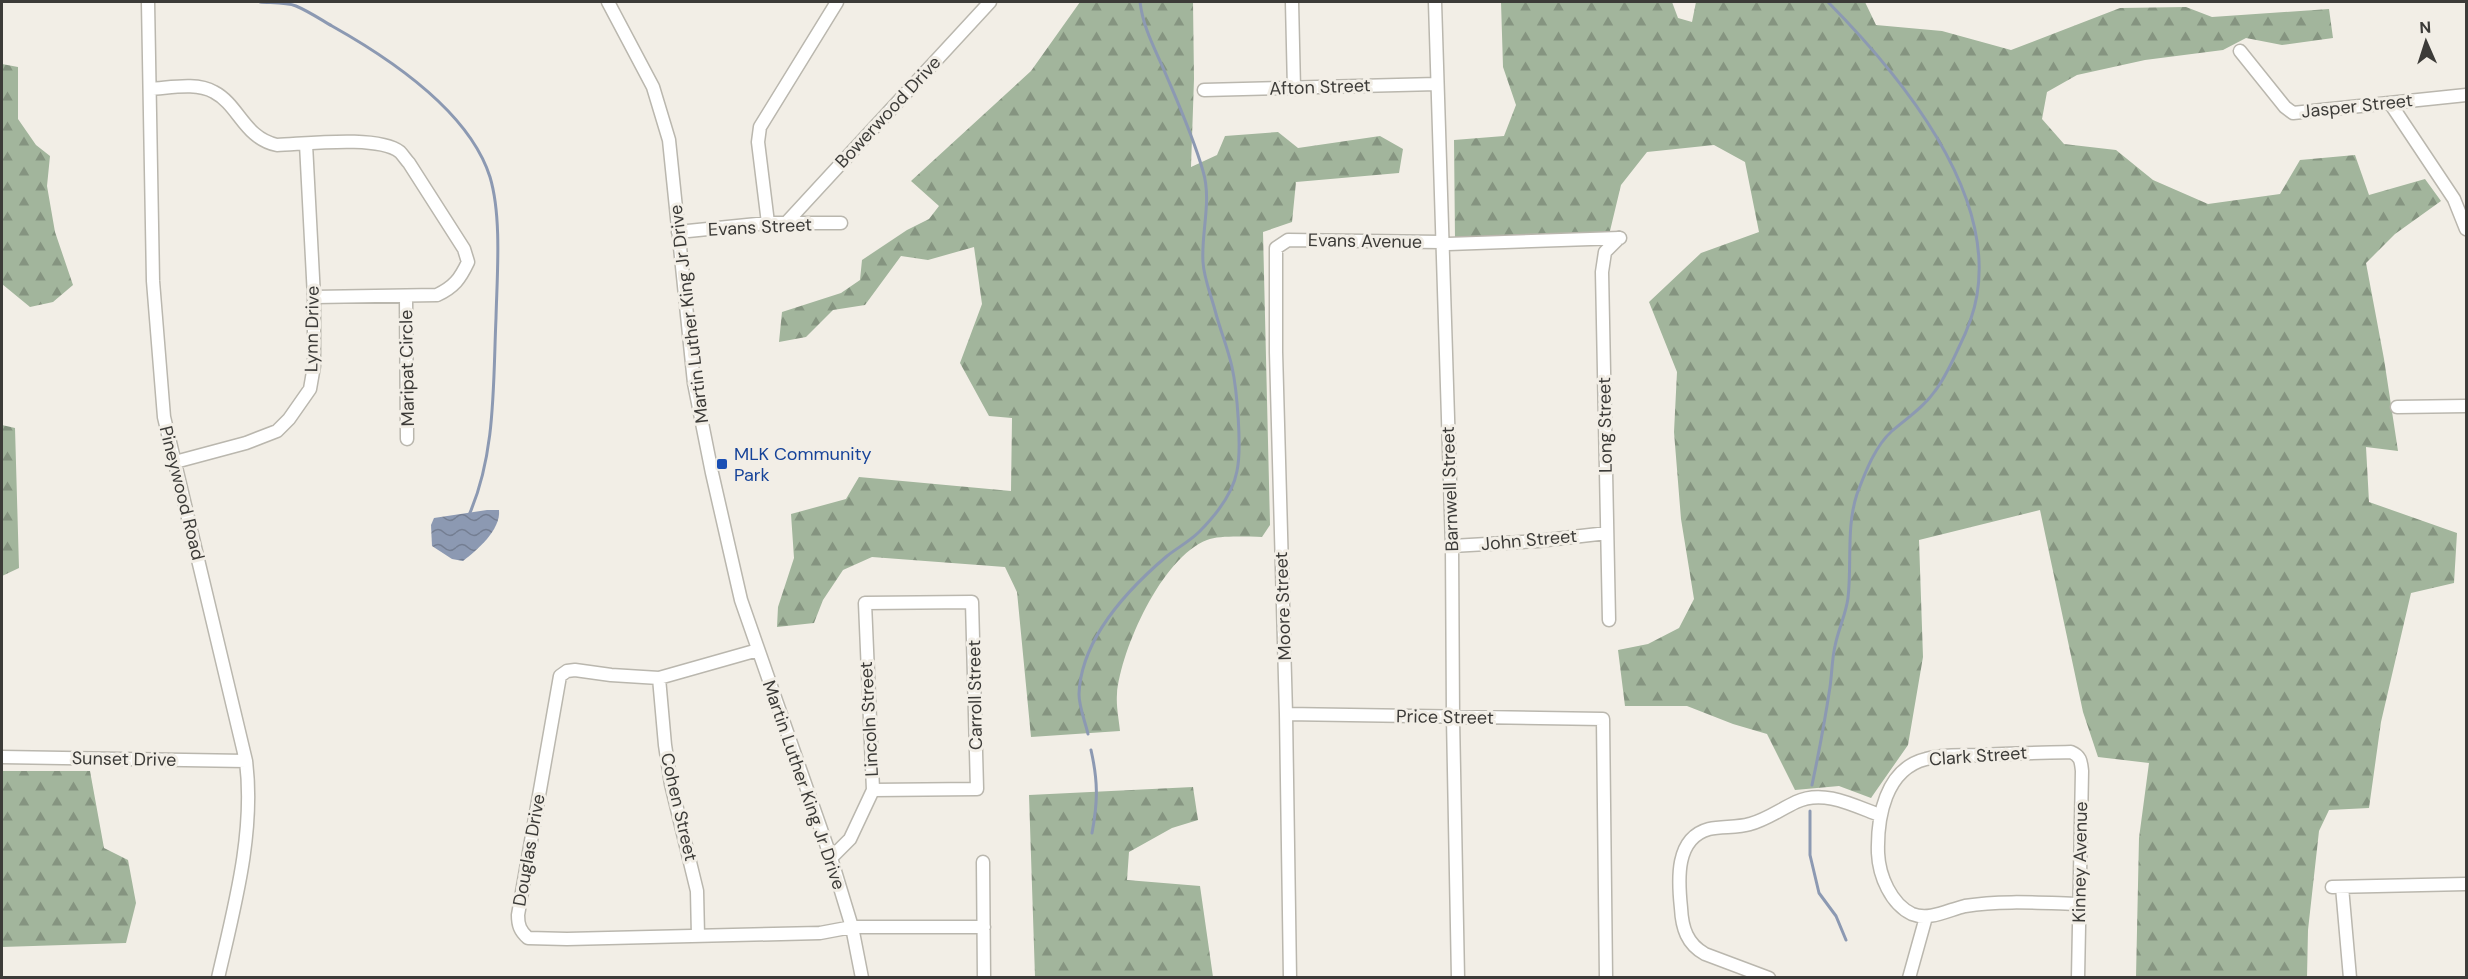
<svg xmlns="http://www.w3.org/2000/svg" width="2468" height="979" viewBox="0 0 2468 979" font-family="'DM Sans',sans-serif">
  <defs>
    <pattern id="forest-firs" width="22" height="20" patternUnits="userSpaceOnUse" patternTransform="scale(1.5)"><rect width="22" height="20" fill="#a2b59c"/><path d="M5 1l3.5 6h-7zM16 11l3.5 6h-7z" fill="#859480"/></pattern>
    <pattern id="water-waves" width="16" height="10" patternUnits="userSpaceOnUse" patternTransform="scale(1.5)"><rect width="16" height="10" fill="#8c99b2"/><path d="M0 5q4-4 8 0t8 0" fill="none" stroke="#747e92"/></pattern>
  </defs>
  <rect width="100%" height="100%" fill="#f2eee6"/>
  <path fill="url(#forest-firs)" d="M1080,2H1193L1194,79L1191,167L1217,155L1225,136L1278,132L1298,148L1380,136L1403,149L1399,173L1296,182L1292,222L1263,232L1270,525L1262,537C1248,537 1220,535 1207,540C1162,557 1121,649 1117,694C1116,706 1119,720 1120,731L1031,737L1017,592L1005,567L872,557L843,570L823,600L814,623L777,627L778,607L794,558L791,514L846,499L859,477L1011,491L1012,418L989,416L960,363L982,304L974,247L928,260L901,256L865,305L833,310L806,337L779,342L782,312L841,293L860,280L862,260L907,230L929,219L939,206L911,181L1031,71Z
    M1501,2H1672L1678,18L1692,22L1696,2H1865L1876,25L1942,31L2011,50L2120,8L2186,7L2212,17L2329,9L2333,38L2282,45L2246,38L2223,50L2145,60L2077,75L2047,92L2042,119L2064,144L2116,150L2153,180L2208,204L2280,194L2300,160L2355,155L2369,195L2425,179L2441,201L2395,234L2366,263L2384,359L2398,451L2366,447L2369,502L2457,533L2454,583L2411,593L2381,722L2369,808L2329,810L2319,831L2308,930L2307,977H2136L2139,838L2149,763L2098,757L2083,712L2040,510L1919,540L1923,657L1908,745L1871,798L1839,786L1795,790L1767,734L1733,724L1687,706H1625L1618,650L1648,644L1679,628L1694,599L1681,519L1674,432L1677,372L1649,302L1701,253L1759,232L1745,162L1714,145L1647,152L1621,185L1609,235L1455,240L1454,140L1504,136L1516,105L1503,67Z
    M2,64L18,67V119L36,145L50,156L47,186L55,232L73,285L53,302L30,307L2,284Z
    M2,425L15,428L19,568L2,576Z
    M2,771H90L104,848L128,860L136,903L126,943L2,947Z
    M1193,787L1198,820L1172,828L1129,852L1127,880L1200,886L1213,977H1035L1029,795Z"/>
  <path fill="url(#water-waves)" d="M487,510H499C501,530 477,550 463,561L452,559L432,546L431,525L434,518Z"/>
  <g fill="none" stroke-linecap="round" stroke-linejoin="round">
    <path stroke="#8c99b2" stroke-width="3" d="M260,2C271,3 286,2 296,6C308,11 320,19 332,26C389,58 469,111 490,177C502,217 497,276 496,318C493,384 496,454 469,515
      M1088,734C1085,721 1079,707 1079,694C1081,639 1127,590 1167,556C1177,548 1190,541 1199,532C1215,516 1233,493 1237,471C1242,448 1237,390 1232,367C1228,349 1221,332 1216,314C1212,297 1204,280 1203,262C1201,232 1212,201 1203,171C1193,136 1178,103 1164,70C1154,47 1143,27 1140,2
      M1091,750C1098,781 1098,801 1092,833
      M1812,785C1819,752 1825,720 1830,687C1832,673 1832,659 1835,646C1838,630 1846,614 1848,598C1852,564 1846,527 1857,494C1865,473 1875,446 1892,431C1907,418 1924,407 1935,391C1945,378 1952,362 1959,347C1967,331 1974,313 1977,295C1995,188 1897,72 1828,2
      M1810,811V855L1819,893L1836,916L1846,940"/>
    <g stroke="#bab7ae" stroke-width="15">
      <path id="minor" d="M148,2L153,281L164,417L246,761C255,833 234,908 218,978
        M608,2L653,87L669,140L694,383L712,473L741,600L831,858L852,927L862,978
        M1292,2L1294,89
        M1435,2L1452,546L1453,718L1458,978
        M2240,51L2285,107L2293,113L2466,95
        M150,89C170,88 196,82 214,92C239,105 244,138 277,145C306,144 378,135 400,152C403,155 406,160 409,163L464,249L468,262C460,279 454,287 437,295L314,297
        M1204,90L1437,84
        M2390,103L2454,199L2466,229
        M787,222L990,2
        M768,223L758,142L760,127L837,2
        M678,232L768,223H841
        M406,297L407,439
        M2397,407L2466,406
        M175,462L246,443L277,431L289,419L310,389L314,366V297L306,144
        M1452,546L1538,541L1607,533
        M1609,620L1602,272L1605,252L1619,238
        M758,650L659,678L611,675L575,670L567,671L560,676L518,915C518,925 520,931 528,938L567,939L820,933L852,927H984
        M659,678L665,745L671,784L697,891L698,936
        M1286,714L1603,719L1606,978
        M2,757L246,761
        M831,858L850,839L873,790L865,603L972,602L977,789L873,790
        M983,862L984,978
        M2332,887L2466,884
        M2342,887L2350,978
        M1290,978L1286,714L1276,352V248L1288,240L1441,242L1448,244L1620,238
        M1769,978L1705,954C1687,944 1682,928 1681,908C1678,880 1675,838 1709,829C1722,826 1737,828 1750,824C1766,820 1781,809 1796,802C1823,789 1853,805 1879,815
        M1909,978L1926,917
        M2078,978L2082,771C2081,762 2081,756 2071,752C2041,753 2011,753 1980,755C1962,756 1943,754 1926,759C1885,769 1877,818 1878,853C1879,876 1891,904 1912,914C1929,921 1948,910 1965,906C2002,900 2042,903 2079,904"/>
    </g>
    <use href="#minor" stroke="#fff" stroke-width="12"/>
  </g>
  <rect fill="#1a4fb4" stroke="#f2eee6" stroke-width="2" x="716" y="458" width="12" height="12" rx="3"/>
  <g text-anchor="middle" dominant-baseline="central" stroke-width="6" stroke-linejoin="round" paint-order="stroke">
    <g font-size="18" fill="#3c3b38" stroke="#f2eee6">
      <text transform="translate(1320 87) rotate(-2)">Afton Street</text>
      <text transform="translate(2357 106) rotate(-6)">Jasper Street</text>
      <text transform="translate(888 112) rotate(-47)">Bowerwood Drive</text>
      <text transform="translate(760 227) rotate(-3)">Evans Street</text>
      <text transform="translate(1365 241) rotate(1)">Evans Avenue</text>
      <text transform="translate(689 314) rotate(-97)">Martin Luther King Jr Drive</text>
      <text transform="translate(312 329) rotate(-89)">Lynn Drive</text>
      <text transform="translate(407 368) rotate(-91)">Maripat Circle</text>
      <text transform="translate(1605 425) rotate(-91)">Long Street</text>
      <text transform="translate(1450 489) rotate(-92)">Barnwell Street</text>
      <text transform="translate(182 493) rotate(76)">Pineywood Road</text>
      <text transform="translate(1529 540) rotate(-5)">John Street</text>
      <text transform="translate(1283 606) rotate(-92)">Moore Street</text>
      <text transform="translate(975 695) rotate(-91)">Carroll Street</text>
      <text transform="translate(1445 717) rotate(1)">Price Street</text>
      <text transform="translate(869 719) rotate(-93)">Lincoln Street</text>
      <text transform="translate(1978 756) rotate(-4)">Clark Street</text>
      <text transform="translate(124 759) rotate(1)">Sunset Drive</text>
      <text transform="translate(804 785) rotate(71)">Martin Luther King Jr Drive</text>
      <text transform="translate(679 807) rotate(77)">Cohen Street</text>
      <text transform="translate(529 850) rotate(-80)">Douglas Drive</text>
      <text transform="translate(2080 862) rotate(-89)">Kinney Avenue</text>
    </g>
    <g font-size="18" fill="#164399" stroke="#f2eee6" text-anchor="start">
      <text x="734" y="454">MLK Community<tspan x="734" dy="21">Park</tspan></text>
    </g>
  </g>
  <rect width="2468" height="979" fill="none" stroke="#3c3b38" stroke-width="6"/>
  <g transform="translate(2426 42) rotate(357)" stroke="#f2eee6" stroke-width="4.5" paint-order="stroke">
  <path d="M0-4.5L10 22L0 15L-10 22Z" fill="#3c3b38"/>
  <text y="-9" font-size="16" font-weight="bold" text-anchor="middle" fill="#3c3b38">N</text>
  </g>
</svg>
